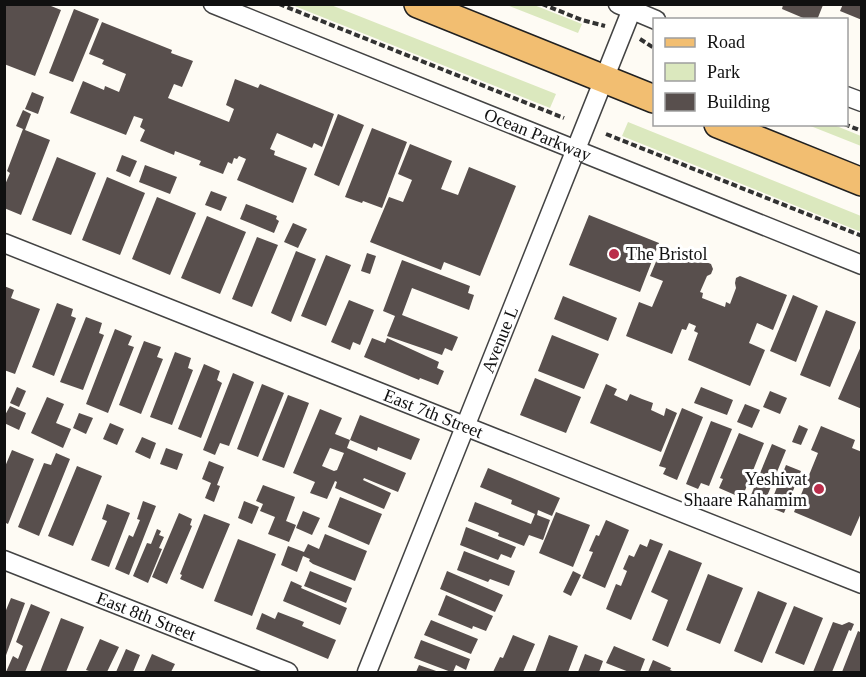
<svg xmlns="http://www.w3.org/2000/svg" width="866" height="677" viewBox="0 0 866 677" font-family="'Times New Roman',serif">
  <rect width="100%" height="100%" fill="#fefbf4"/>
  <path fill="#dbe8be" d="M292,5H331L556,94L550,108Z
    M507,5H534L582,24L578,33Z
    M628,122L861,216V232L622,136Z
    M808,125H834L861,136V146Z"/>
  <path fill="#584f4d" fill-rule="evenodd" d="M4,4H46L61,10L35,76L4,64Z
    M843,4H862V20L840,11Z
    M783,5H823L817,20H808L782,9Z
    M74,9L99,19L73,82L49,73Z
    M102,22L172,50L171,53L193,61L182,87L174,84L168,98L229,122L234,109L226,105L235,79L258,88L260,84L334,114L322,147L314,143L312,148L277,133L270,149L275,151L274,155L307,168L293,203L237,180L246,159L239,156L237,159L234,158L232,164L228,162L223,174L199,165L201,161L175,151L174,155L140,141L145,130L140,127L143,119L134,116L126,135L70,113L83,81L104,90L105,86L119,92L126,74L102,64L104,60L89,54Z
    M32,92L44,97L38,114L25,109Z
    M23,110L31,114L25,130L50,140L21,215L4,208V187L10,173L7,171L23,129L16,126Z
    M338,114L364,125L339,186L314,175Z
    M372,128L407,142L382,208L363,201L362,203L345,197Z
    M410,144L452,161L441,189L458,195L469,167L516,186L480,276L444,262L441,270L370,242L389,197L403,202L412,180L398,174Z
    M122,155L137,161L130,177L116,171Z
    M57,157L96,173L71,235L32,220Z
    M145,165L177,177L170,194L139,182Z
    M107,177L145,193L120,255L82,240Z
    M211,191L227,197L221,211L205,205Z
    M157,197L196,213L170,275L132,259Z
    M246,204L277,216L276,219L279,221L274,233L240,219Z
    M589,215L659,243L640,292L569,265Z
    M207,216L246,232L220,294L181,278Z
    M293,223L307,229L298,248L284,242Z
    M257,237L278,245L252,307L232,299Z
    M663,245L711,264L713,269L711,274L707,276L700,292L703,293L702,298L725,307L726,302L730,304L736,288L735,283L736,278L740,276L787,295L773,330L757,323L749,343L765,350L750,386L688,360L698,333L694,331L696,326L689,323L686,330L682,329L672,354L626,336L639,302L652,307L663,281L650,276Z
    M296,251L316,259L291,322L271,313Z
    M367,253L376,256L370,274L361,271Z
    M326,255L351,265L326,326L301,316Z
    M402,260L470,286L468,293L474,295L469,310L412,288L402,315L458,337L452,351L445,348L442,355L387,336L395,316L383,311Z
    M4,286L14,290L11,298L40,309L15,374L4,370Z
    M793,295L818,306L796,362L770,351Z
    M563,296L617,318L608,341L554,319Z
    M349,300L374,310L360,345L353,342L350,350L331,342Z
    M57,303L73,309L71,316L76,318L54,376L32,367Z
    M826,310L856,322L830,387L800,375Z
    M86,317L102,323L99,333L104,335L83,390L60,382Z
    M115,329L132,336L128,345L134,347L108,413L86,404Z
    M552,335L599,354L584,389L538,371Z
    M372,338L385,343L387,338L439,362L437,368L444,371L438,385L420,378L419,380L364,357Z
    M144,341L161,347L157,357L163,359L141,414L119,405Z
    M862,344V409L838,399Z
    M175,352L191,358L188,368L193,370L172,425L150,417Z
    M204,364L220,371L217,380L222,383L201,438L178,429Z
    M233,373L254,382L229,446L220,443L215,455L203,450Z
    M535,378L581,397L566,433L520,415Z
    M262,384L284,393L258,457L237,449Z
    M606,384L617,389L614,395L627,401L630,394L642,399L653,403L651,410L664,416L666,408L677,413L661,452L590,423Z
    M17,387L26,391L19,407L10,403Z
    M701,387L733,400L727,415L694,403Z
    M770,391L787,398L780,414L763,407Z
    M288,395L309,403L284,468L262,460Z
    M47,397L64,404L56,423L71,429L63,448L31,433Z
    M745,404L760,410L752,428L737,422Z
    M10,406L26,413L19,430L4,423V417Z
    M682,408L703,417L677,480L663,474L666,468L659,466Z
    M320,409L342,418L335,434L350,440L347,448L406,473L398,492L364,478L363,480L391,493L384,509L335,488L337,482L335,481L327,499L310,493L315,482L293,473ZM330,448L344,453L337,470L334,471L322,466Z
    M79,413L93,418L86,434L73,428Z
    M360,415L420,439L411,460L378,447L377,451L350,440Z
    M711,421L732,429L709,486L701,483L698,489L686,484Z
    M110,423L124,429L117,445L103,439Z
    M799,425L808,429L801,445L792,442Z
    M821,426L855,440L852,448L862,452V511L851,536L794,512L818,453L811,450Z
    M739,433L764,443L742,498L719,488L723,479L720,478Z
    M142,437L156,443L150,459L135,452Z
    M772,444L786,450L763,506L749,500Z
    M166,448L183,454L177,470L160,464Z
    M12,450L34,459L8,524L4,522V469Z
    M56,453L70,459L39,536L18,527L44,463L51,465Z
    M209,461L224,467L217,485L220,486L214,502L205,498L211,483L202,479Z
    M786,465L801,471L784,513L769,507Z
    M77,466L102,476L73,546L48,536Z
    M488,468L560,498L552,516L538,510L537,515L550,520L543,540L529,535L524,546L498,536L499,533L468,521L475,502L531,524L535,514L511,504L512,500L480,487Z
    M263,485L295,497L286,521L296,525L289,542L268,534L275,517L260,511L263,504L256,501Z
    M340,497L382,514L369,545L328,527Z
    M143,501L156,506L129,575L115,569L129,535L133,537L140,520L137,519Z
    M244,501L259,507L252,524L238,518Z
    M107,504L130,513L109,567L91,560L107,521L102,519Z
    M303,511L320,518L312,535L296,528Z
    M556,512L590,525L573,567L539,553Z
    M179,513L192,519L190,525L192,526L167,584L152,577Z
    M204,514L230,524L203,589L180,579L182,575L180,574Z
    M606,520L629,530L605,588L582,578L593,552L589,551L596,535L599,536Z
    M466,527L516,547L511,558L501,554L498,560L460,545Z
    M157,529L161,531L159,535L164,537L159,548L162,549L148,583L133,576L147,543L151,544Z
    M325,534L367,551L355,581L313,564L309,561L310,559L303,556L297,572L281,565L288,546L304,552L308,544L319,549Z
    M238,539L276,554L252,616L214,601Z
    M650,539L663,544L631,620L606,609L616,584L621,586L627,571L623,569L629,555L634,557L640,544L647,547Z
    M669,550L702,563L668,647L652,640L668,600L651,592Z
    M464,551L515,571L509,586L490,579L488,582L457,570Z
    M310,571L352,588L346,603L304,586Z
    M447,571L503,595L495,612L440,589Z
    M573,571L581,575L571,596L563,592Z
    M708,574L743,588L720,644L686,630Z
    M291,581L302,586L301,588L347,608L340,625L283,601Z
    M758,591L787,603L762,663L734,651Z
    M446,595L493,616L486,631L473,626L472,629L438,615Z
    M11,598L25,603L5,658L4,615Z
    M31,604L50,612L25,672H6L13,656L18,659L23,646L16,642Z
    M794,606L823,618L804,665L775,653Z
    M278,612L304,622L302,626L336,640L328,659L256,629L262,613L275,619Z
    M61,618L84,627L66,672H40Z
    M431,620L478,639L471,654L424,635Z
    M833,622L842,625L849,622L854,624L851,631L849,630L832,672H813Z
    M858,631L862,633V672H842Z
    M513,635L535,644L523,672H493L500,657L503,658Z
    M549,635L578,646L568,672H535Z
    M100,639L119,647L107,672H92L86,670Z
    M421,640L470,659L466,670L456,665L453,672H451L414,658Z
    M614,646L645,659L640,672H629L606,663Z
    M126,649L140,655L133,672H116Z
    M152,654L175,664L171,672H144Z
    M585,654L603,661L599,672H578Z
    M653,660L671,668L670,670L675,672H648Z
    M419,665L439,672H416Z"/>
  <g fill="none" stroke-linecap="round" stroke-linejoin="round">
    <g stroke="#434343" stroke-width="21">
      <g id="street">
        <path id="s1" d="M213,4L862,265"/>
        <path d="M618,4L656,20"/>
        <path d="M846,96L862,102"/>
        <path id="s2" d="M4,243L862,584"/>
        <path id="s3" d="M4,560L288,672"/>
        <path id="s4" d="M367,672L634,4"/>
      </g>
    </g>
    <g stroke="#212121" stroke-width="30">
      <path id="primary" d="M418,4L654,99
        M718,124L862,182"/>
    </g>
    <path stroke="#323232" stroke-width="4" stroke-dasharray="6 3" stroke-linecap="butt" d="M279,4L564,118
      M542,4L582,20L605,26
      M640,39L654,48
      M844,124L862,131
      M606,134L862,236"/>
    <use href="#street" stroke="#fff" stroke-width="18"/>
    <use href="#primary" stroke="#f2be71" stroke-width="27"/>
  </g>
  <g fill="#ba2e4b" stroke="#fff" stroke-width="2">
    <circle cx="614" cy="254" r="6"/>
    <circle cx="819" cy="489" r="6"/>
  </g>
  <g text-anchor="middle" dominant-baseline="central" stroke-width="6" stroke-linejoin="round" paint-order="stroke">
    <g font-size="18" fill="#101010" stroke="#fff">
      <text stroke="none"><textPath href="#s1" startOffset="350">Ocean Parkway</textPath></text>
      <text stroke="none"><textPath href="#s4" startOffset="358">Avenue L</textPath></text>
      <text stroke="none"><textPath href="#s2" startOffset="462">East 7th Street</textPath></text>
      <text stroke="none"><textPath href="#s3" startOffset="153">East 8th Street</textPath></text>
    </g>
    <g font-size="18" fill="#101010" stroke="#fff" text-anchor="start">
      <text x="626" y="254">The Bristol</text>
      <text x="807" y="479" text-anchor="end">Yeshivat<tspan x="807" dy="21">Shaare Rahamim</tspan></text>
    </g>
  </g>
  <rect width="866" height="677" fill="none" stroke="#101010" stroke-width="12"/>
  <rect x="653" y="18" width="195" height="108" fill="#ffffff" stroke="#9f9f9f" stroke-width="1.5"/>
  <rect x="665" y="38" width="30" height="9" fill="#f2be71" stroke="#9f9f9f" stroke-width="1.5"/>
  <text x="707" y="48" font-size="18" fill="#101010">Road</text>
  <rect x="665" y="63" width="30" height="18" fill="#dbe8be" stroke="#9f9f9f" stroke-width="1.5"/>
  <text x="707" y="78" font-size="18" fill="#101010">Park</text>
  <rect x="665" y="93" width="30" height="18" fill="#584f4d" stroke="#9f9f9f" stroke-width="1.5"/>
  <text x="707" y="108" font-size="18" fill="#101010">Building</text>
</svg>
